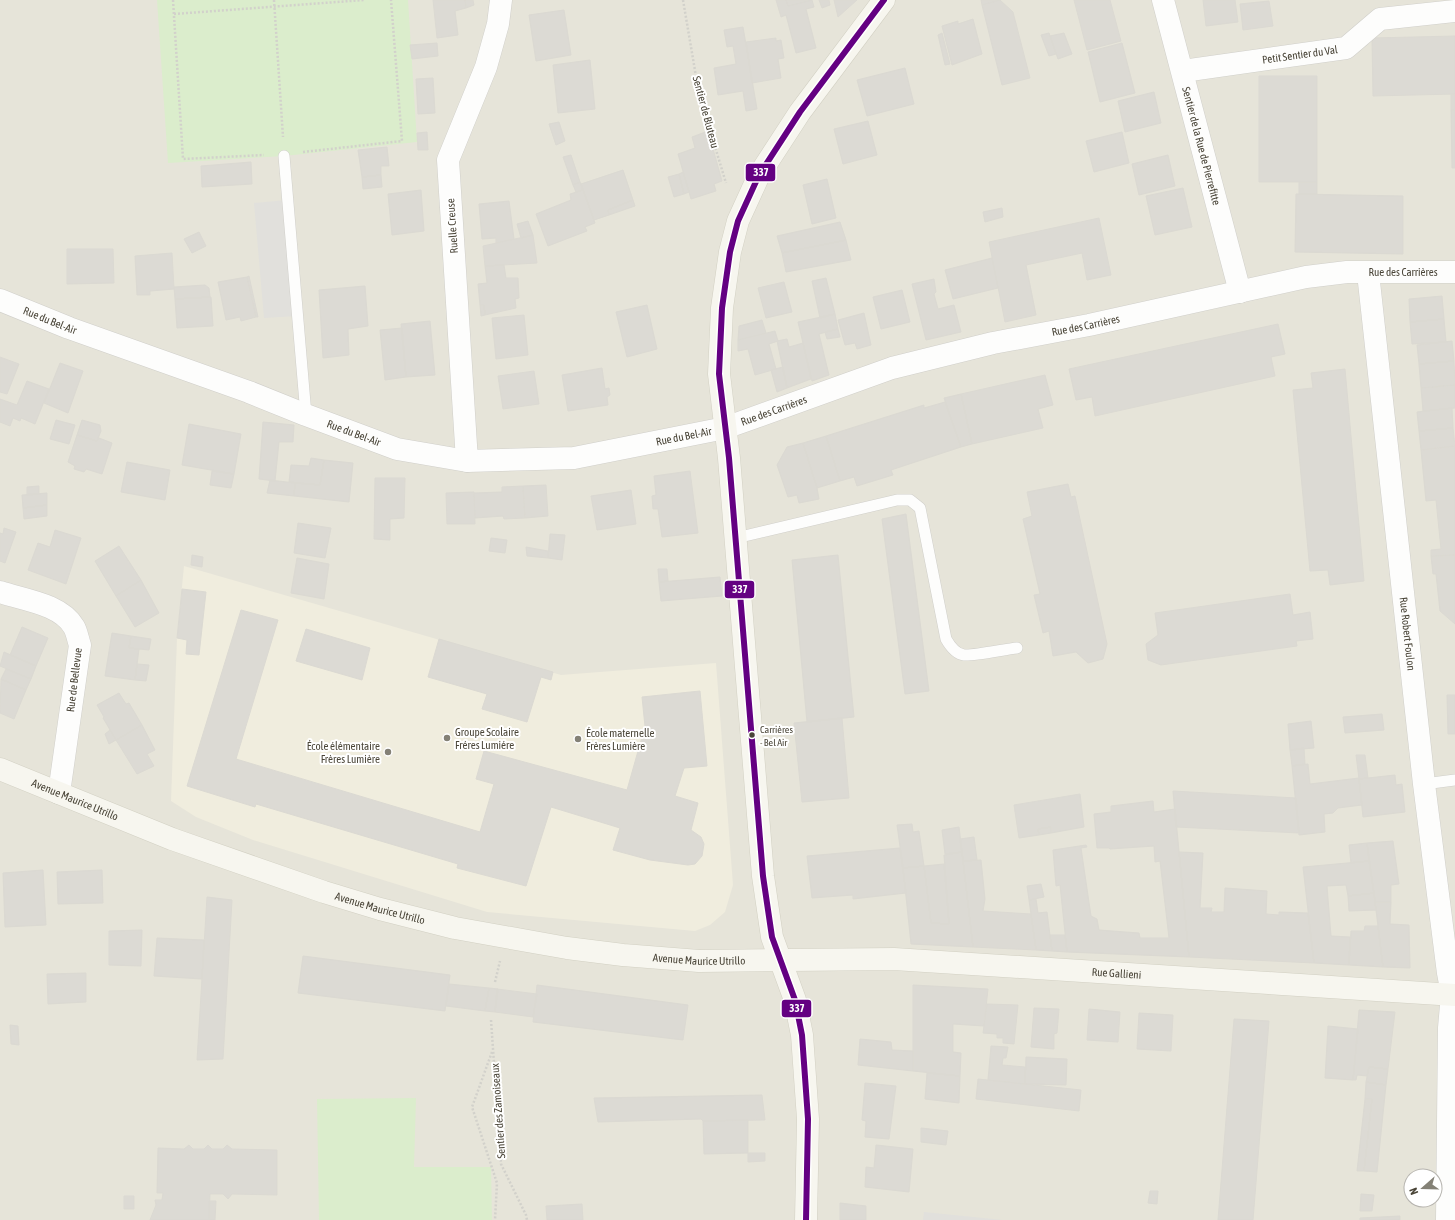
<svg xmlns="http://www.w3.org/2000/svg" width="1455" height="1220" viewBox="0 0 1455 1220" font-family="'Asap Condensed',sans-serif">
  <rect width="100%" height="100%" fill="#f2f1ec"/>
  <path fill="#e6e4d9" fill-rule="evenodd" d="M0,0H1455V1220H0ZM1411,1176H1435V1200H1411Z"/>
  <path fill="#f0edde" d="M184,566L561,675L716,663L733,885L725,912L710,925L695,931L487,912L253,840L196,817L171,801L177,638Z"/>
  <path fill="#dbedcc" d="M157,0H408L417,142L284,156L168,163Z
    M416,1098L414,1167H491L492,1220H319L317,1099Z"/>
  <path fill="#e1e0dc" d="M287,200L297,316L264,318L254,203Z
    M924,1212L1003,1220H923Z"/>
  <path fill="#dcdad4" stroke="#dbd9d2" d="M433,0H465L466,8L455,11L458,35L437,38Z
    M465,0H473L474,5L466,8Z
    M776,0H786L788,6L812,0L814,7L806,9L816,48L796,53L786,15L781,17Z
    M786,0H812L788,6Z
    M819,0H829L830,5L822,8Z
    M834,0H857L838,17Z
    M981,0H1000L982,5Z
    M1000,0L1013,12L1030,78L1002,85L982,5Z
    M1074,0H1110L1121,41L1087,50Z
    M1203,0H1235L1238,22L1206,26Z
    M1269,1L1273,26L1243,30L1240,4Z
    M564,10L571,55L536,61L529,15Z
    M973,19L982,54L952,65L942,26L958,21V24Z
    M743,27L757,109L746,111L743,91L718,95L714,68L736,64L733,46L727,47L724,30Z
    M942,33L950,64L945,65L938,35Z
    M1049,33L1056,54L1049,56L1041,35Z
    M1064,33L1072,54L1058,59L1050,36Z
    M1455,36V94L1373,96L1372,38Z
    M776,38V41L781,40L784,58L778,59L781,78L752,83L746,42Z
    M437,43L438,56L412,59L410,45Z
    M1122,43L1135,93L1100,102L1088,52Z
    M590,60L595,109L558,113L553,65Z
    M905,68L914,104L867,116L857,80Z
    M1259,76H1317V182H1259Z
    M433,78L435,113L418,114L416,79Z
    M1154,92L1161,123L1125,132L1118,101Z
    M1451,94H1455V110H1451Z
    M1451,110H1455V168H1452Z
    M868,121L877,155L843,164L834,129Z
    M559,122L565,141L556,145L549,124Z
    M708,131L722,181L714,184L716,191L691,199L678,154L695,148L692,137Z
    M427,132L428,150H418L417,133Z
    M1122,132L1129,163L1094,172L1086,141Z
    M387,147L389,166H381V175L362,177L358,150Z
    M571,155L580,182L573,185L563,157Z
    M1168,155L1175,186L1139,195L1132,164Z
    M251,162L252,184L202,187L201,166Z
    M623,170L633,200L608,210L609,215L594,220L581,184Z
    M683,172L689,192L684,194L679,174Z
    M679,174L684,194L674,197L668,177Z
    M381,175L382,187L363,189L362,177Z
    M827,179L836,218L812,224L803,185Z
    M580,182L583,190L576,192L573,185Z
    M1299,182H1317V194H1299Z
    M1183,188L1192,227L1155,235L1146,196Z
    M421,190L424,231L392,235L388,194Z
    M583,190L595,223L585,227L587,231L548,246L536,214L571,200L570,194Z
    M1296,194L1403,196V254L1295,252Z
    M633,200L635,206L609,215L608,210Z
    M509,201L514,239L496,243V238L482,239L479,204Z
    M1002,208L1003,217L985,222L983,212Z
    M1099,218L1111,275L1087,280L1082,253L1026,265L1036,315L1005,322L989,242Z
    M528,221L533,235L521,238L517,224Z
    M840,222L846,240L782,253L777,236Z
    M199,232L206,246L192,253L184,239Z
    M533,235L537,263L485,266L483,246Z
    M846,240L851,260L786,272L782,253Z
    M67,249H113L114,283L67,284Z
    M172,253L174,289L150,291V295H137L135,256Z
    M992,258L998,288L953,299L945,270Z
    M504,265L506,278H518L519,298L515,299L516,308L485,315L484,305H480L478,284L487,283L485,266Z
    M249,276L258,317H256L247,277Z
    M247,277L256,317L241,321L240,317L226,320L218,282Z
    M826,278L835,314L820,318L812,281Z
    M934,279L936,292L934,294L938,309L954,305L961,332L926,340L912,284Z
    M784,282L792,312L766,318L758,288Z
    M205,285L209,288L210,297L175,299L174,287Z
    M365,286L368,326L348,329L349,355L323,358L319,290Z
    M902,290L910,322L881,329L873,297Z
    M1442,296L1444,319L1410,322L1409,299Z
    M211,297L213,326L177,328L175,299Z
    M480,305H484L485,315L481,316Z
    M647,305L657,349L627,357L616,312Z
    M864,313L871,345L857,349L855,343L845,345L838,320Z
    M835,314L838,329L819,334L829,375L812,381L798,322Z
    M524,315L528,355L496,359L492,318Z
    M1444,319L1446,342L1412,344L1410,322Z
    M762,320L766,333L738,340L739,326Z
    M430,321L435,375L406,377L401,324Z
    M1278,324L1285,354L1271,357L1275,376L1095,416L1092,397L1076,400L1069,369Z
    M402,328L406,377L385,380L380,330Z
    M838,329L840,337L827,339L825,332Z
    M775,331L778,341L769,344L776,369L755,375L748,349L738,351V340Z
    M787,339L789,347L803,343L811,379L787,388L777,341Z
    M1452,341L1454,361L1419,364L1417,345Z
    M0,357L19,364L7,394L0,392Z
    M1454,361L1455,385L1421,388L1419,364Z
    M60,363L83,371L68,413L44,403Z
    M783,367L787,388L777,392L771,370Z
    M602,368L605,389L609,388L610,395L607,397L608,405L568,411L562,375Z
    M1345,369L1364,581L1330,585L1328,570L1310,571L1293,390L1313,388L1311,373Z
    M534,371L539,404L503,409L498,376Z
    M1045,375L1053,405L1038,409L1043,428L972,444L961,394Z
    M27,381L49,389L35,424L21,418L20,421L13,418L10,426L0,422V399L17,405Z
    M1455,385V408L1423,411L1421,388Z
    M961,394L972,444L961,447L944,398Z
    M945,402L961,447L891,470L893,475L857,486L854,477L840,481L826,436L924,405V408Z
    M1452,408L1453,428L1419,431L1417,412Z
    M56,420L75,425L69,444L50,439Z
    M82,420L100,425L101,431L97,441L77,435Z
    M263,422L294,425L293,442H279L275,481L259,479Z
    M189,424L241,434L234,474L182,465Z
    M1453,428L1455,446L1421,450L1419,431Z
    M77,435L97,441L99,438L112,443L102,474L86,469L84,472L74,469L75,466L68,462Z
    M826,436L840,481L817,488L803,443Z
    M803,443L817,488L819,499L799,503L797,495L788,497L777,465L787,447Z
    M1455,446V555L1431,556V550L1441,549L1436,500L1426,501L1421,450Z
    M311,458L324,460L320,485L289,482L291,465L309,466Z
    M324,460L353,463L349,502L294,496L295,483L320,485Z
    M127,462L170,470L165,500L121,492Z
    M212,471L234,474L231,488L210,485Z
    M690,471L698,533L662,537L658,509H653L652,496L656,495L654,476Z
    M375,478H405L404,518L390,519V540L374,539Z
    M270,480L295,483L294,496L267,493Z
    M1068,484L1071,497L1075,496L1107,644L1103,659L1088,663L1076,652L1053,656L1049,631L1043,633L1034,595L1040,594L1023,519L1032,516L1027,492Z
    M546,485L548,516L525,518L523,486Z
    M39,486V494L27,495V487Z
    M523,486L525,518L504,519L503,516L475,518L474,493L502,492V487Z
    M631,490L636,524L597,530L591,496Z
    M474,492L475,524H447L446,493Z
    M47,493V505L23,508L22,495Z
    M47,505V516L24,519L23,508Z
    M906,514L929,691L905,694L882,519Z
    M298,523L331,528L325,558L294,553Z
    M4,528L16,532L5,563L0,561V533L3,534Z
    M55,530L81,538L66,584L28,570L38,543L50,547Z
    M550,534L565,535L562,560L548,558Z
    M491,538L507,540L505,553L489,551Z
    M119,546L141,580L116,596L95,561Z
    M526,547L548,551V558L527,556Z
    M192,555L203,557L202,567L191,565Z
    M838,555L854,717L807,722L792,560Z
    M1455,555V624L1440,611L1436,574H1433L1431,556Z
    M297,558L329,564L324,599L291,593Z
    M658,569H667L668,581L659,582Z
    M720,577L722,596L661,601L659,582Z
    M141,580L159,613L135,627L116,596Z
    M182,589L206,592L199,655L186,654L187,640L177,638Z
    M1290,594L1293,615L1310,612L1313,639L1296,641L1297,646L1161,665L1148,660L1146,644L1158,635L1155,613Z
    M241,610L278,620L236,759L480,832L494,784L476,779L484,751L627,790L642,737L646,736L642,697L700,691L707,766L684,768L675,796L698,803L691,830L701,837L704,844L702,856L695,864L688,865L650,860L613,850L620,828L551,807L526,886L457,868L458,864L256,804L255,807L187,786Z
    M22,627L48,638L36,666L10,655Z
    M306,629L370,648L362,680L296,661Z
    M112,633L131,636L129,648L139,649L135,680L105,676Z
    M131,636L151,639L149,650L129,648Z
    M439,639L553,672L551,680L541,677L527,722L482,709L487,694L428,677Z
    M4,652L36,666L31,679L0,666Z
    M137,664L149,665L146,681L135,680Z
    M6,669L31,679L26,690L1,679Z
    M1,679L26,690L14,719L0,713Z
    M119,693L126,704L129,703L142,725L116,740L103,718L104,717L97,705Z
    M1447,695H1455V734H1448Z
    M1382,714L1384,730L1345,733L1343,717Z
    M842,718L849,798L802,802L794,723Z
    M1311,721L1314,748L1290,750L1288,724Z
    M142,725L155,750L147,754L154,766L137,774L116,740Z
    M110,730L116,740L109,744L105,734Z
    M1304,748L1305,764L1292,766L1290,750Z
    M1356,755H1365L1368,778L1359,779Z
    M1308,764L1310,784L1359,778L1362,805L1338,808L1333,813L1324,814L1325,832L1299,835L1292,766Z
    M1395,775L1396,785L1402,784L1405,812L1363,817L1359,779Z
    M1173,791L1296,798L1299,833L1176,827Z
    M1080,794L1084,827L1051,833V827L1038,829L1039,835L1019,838L1014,805Z
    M1153,801L1154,812L1175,809L1189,957L1067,952L1060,885L1056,886L1053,850L1086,845L1087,847L1081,848L1091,916L1097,919L1099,930L1139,933L1140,938H1169L1160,861L1155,862L1154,846L1110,849L1109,848H1097L1094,814L1111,812V806Z
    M912,824L913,832L919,831L924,866L903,868L897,825Z
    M959,827L962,852L945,854L942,830Z
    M1051,827V833L1039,835L1038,829Z
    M974,837L977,860L963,861L960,839Z
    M1393,841L1399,884L1391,885V902H1375L1367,843Z
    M1367,843L1369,861L1351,863L1349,845Z
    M900,848L906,893L853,899V895L812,898L807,856Z
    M962,852L973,947L911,944L903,868L924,866L931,923L949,924L944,855Z
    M1179,852L1203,853L1200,908H1212L1211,912H1224L1225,888L1267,891L1266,914L1279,915V912L1308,913L1314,963L1189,957Z
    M981,860L985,899L983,911L1031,914L1036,950L973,947L963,861Z
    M1369,861L1374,893L1348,896L1346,885L1327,886L1331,936L1350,937L1349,965L1314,963L1303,867Z
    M944,864L949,924L931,923L924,866Z
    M43,870L46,925L5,927L3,873Z
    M102,870L103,903L58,904L57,872Z
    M1041,884L1044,897L1029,900L1027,886Z
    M1374,893L1376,910L1349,911L1348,896Z
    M207,897L232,900L223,1059L197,1060Z
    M1036,899L1038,913L1047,912L1052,951L1036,950L1029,900Z
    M1375,902H1391L1390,924L1409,925L1410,968L1383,967Z
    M1365,926H1378L1383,967L1349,965L1351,931H1364Z
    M142,930L141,966L109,965V931Z
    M1050,935H1065L1067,952L1052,951Z
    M157,938L204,940L202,979L154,976Z
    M303,956L450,975L445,1011L298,993Z
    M86,973V1002L48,1004L47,974Z
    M449,984L489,988L485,1011L446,1006Z
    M537,985L688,1005L683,1040L533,1022Z
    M913,985L988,989L984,1026L953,1024V1052L961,1053L960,1076L913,1071Z
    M489,988L498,989L495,1012L485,1011Z
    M497,989L537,994L533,1017L495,1012Z
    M987,1004L1018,1005L1014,1044L1003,1043V1038H997V1034L983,1033Z
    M1034,1008L1059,1009L1057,1033L1054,1034V1049L1031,1047Z
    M1089,1009L1120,1012L1118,1042L1087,1040Z
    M1359,1010L1395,1012L1388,1069L1369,1067L1367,1076L1357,1075L1356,1080H1353Z
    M1139,1013L1173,1015L1171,1051L1137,1049Z
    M1234,1019L1269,1021L1253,1220H1218Z
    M10,1025L18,1026L19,1045L11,1044Z
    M1328,1026L1358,1029L1353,1080L1325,1078Z
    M860,1039L891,1042L892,1050L913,1051V1071L858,1065Z
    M991,1046L1008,1047L1006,1058H1003L1002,1065L1025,1067V1084L988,1080Z
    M1026,1057L1067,1059L1066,1085L1025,1084Z
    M1369,1067L1388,1069L1386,1085L1366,1082Z
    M927,1073L960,1076L959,1103L925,1099Z
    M978,1079L1081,1090L1079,1111L976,1099Z
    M1366,1082L1386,1085L1377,1172L1364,1171L1372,1099H1365Z
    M865,1083L896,1086L889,1139L865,1137L866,1121L862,1120Z
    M762,1095L765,1120L703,1121L701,1119L598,1122L594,1098Z
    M1365,1099H1372L1364,1171H1357Z
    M748,1120V1153L704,1154L703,1121Z
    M921,1128L948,1131L946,1145L921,1142Z
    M189,1145L193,1149H204L208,1145L212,1149H223L227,1145L232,1149L277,1150V1195L232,1194L228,1199L223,1194H210L209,1220H150L156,1205L155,1200H162L163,1193H157L158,1148L184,1149Z
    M876,1145L913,1149L909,1192L865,1187L866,1167L874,1168Z
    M748,1153H765V1161L748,1162Z
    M1150,1191H1158L1157,1204L1148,1203Z
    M1361,1194L1374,1195L1372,1211H1360Z
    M124,1196H134V1209H124Z
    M209,1201H216L215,1220H209Z
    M840,1203L866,1206V1220H840Z
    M582,1204L583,1220H547L546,1206Z
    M1400,1216V1220H1360V1218Z"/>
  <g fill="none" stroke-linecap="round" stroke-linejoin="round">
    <g stroke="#d0cfca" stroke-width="12">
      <path id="lane" d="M284,156L306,415
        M736,538L897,500H910L920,508L946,639C950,646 956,654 964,655C974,656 1006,649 1017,648
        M1424,784L1455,780"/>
    </g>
    <g stroke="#d0cfca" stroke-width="23">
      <g id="street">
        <path id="s1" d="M1163,0L1240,292"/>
        <path id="s2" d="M1183,71L1346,48L1380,19L1455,11"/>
        <path id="s3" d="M1368,273L1424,784L1448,973L1452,994L1449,1028L1447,1220"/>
        <path id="s4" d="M0,300L69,328L249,392L306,415L397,449L467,461L574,458L725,428L892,368L993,343L1089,325L1306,277L1347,272H1455"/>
        <path d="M467,461L448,160L486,67L498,24L501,0"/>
        <path d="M0,592C24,600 61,604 74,627C77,632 78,640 80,645L59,793"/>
      </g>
    </g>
    <g stroke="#d2d0c3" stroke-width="23">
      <g id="secondary">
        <path id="s5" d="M0,769L172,839L324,892L380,909L455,928L567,948L623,955L699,961L894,959L1455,995"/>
        <path d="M806,1220L808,1119L802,1035L795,1000L772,937L763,876L729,458L719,374L722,308L730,252L738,221L759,175L800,112L884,0"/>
      </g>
    </g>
    <path stroke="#d2d1cb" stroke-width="2.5" stroke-dasharray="2 2" stroke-linecap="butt" d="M173,0L183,159L264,155
      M274,0L283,137
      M683,0L699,94L726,183
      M174,14L364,0
      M303,152L402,141L391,0
      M495,982L500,961
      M491,1020L501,1164L526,1215L527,1220
      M492,1052L472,1107L497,1183L495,1220"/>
    <use href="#lane" stroke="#fdfdfc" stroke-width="11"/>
    <use href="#street" stroke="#fdfdfc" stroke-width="22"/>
    <use href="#secondary" stroke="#f7f6ef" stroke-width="22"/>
    <g stroke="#fff" stroke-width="9">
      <path id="bus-1" d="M806,1220L808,1119L802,1035L795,1000L772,937L763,876L729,458L719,374L722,308L730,252L738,221L759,175L800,112L884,0"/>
    </g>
    <use href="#bus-1" stroke="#640082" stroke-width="6"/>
  </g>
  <circle fill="#494437" stroke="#fff" stroke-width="1.5" cx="752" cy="735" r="3.5"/>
  <g fill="#848176" stroke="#fff" stroke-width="1.5">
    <circle cx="447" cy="738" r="4"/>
    <circle cx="578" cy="739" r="4"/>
    <circle cx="388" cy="752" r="4"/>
  </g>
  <g text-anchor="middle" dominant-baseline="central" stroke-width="4" stroke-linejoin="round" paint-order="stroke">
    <g font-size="10" fill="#494437" stroke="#fff" text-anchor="start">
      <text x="760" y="729">Carrières<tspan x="760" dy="13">- Bel Air</tspan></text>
    </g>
    <g font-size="11" fill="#494437" stroke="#fff">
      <text stroke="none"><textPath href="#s2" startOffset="118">Petit Sentier du Val</textPath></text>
      <text transform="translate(706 112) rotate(75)">Sentier de Bluteau</text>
      <text stroke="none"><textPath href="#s1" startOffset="151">Sentier de la Rue de Pierrefitte</textPath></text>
      <text transform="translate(452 226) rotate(-94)">Ruelle Creuse</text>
      <text stroke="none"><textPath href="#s4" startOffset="1455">Rue des Carrières</textPath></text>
      <text stroke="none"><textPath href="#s4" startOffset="54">Rue du Bel-Air</textPath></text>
      <text stroke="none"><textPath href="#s4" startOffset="1132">Rue des Carrières</textPath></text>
      <text stroke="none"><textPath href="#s4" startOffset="808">Rue des Carrières</textPath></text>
      <text stroke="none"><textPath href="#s4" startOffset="378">Rue du Bel-Air</textPath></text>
      <text stroke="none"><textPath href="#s4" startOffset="714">Rue du Bel-Air</textPath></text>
      <text stroke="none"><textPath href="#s3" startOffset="363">Rue Robert Foulon</textPath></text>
      <text transform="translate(74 680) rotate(-83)">Rue de Bellevue</text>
      <text stroke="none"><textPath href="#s5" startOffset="81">Avenue Maurice Utrillo</textPath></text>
      <text stroke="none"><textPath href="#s5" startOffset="405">Avenue Maurice Utrillo</textPath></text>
      <text stroke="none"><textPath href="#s5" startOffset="729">Avenue Maurice Utrillo</textPath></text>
      <text stroke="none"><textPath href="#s5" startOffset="1147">Rue Gallieni</textPath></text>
      <text transform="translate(498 1111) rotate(-94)">Sentier des Zamoiseaux</text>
    </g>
    <g font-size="11" fill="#494437" stroke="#fff" text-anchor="start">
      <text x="455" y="732">Groupe Scolaire<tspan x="455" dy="13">Fréres Lumiére</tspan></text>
      <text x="586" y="733">École maternelle<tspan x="586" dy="13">Frères Lumière</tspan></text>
      <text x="380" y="746" text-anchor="end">École élémentaire<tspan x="380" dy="13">Frères Lumière</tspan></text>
    </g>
  </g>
  <g stroke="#fff" stroke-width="1.5">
    <rect x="745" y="163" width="31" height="19" rx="4" fill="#640082"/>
    <rect x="724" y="580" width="31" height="19" rx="4" fill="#640082"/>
    <rect x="781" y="999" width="31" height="19" rx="4" fill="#640082"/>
  </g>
  <g font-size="11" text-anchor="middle" font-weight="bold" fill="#fff">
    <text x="761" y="176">337</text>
    <text x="740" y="593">337</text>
    <text x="797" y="1012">337</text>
  </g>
  <g transform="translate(1423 1188) rotate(250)"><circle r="19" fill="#ffffff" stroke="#b6b4af"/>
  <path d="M0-3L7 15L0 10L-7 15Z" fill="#848176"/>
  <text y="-6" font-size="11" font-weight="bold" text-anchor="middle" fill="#494437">N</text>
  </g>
</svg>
